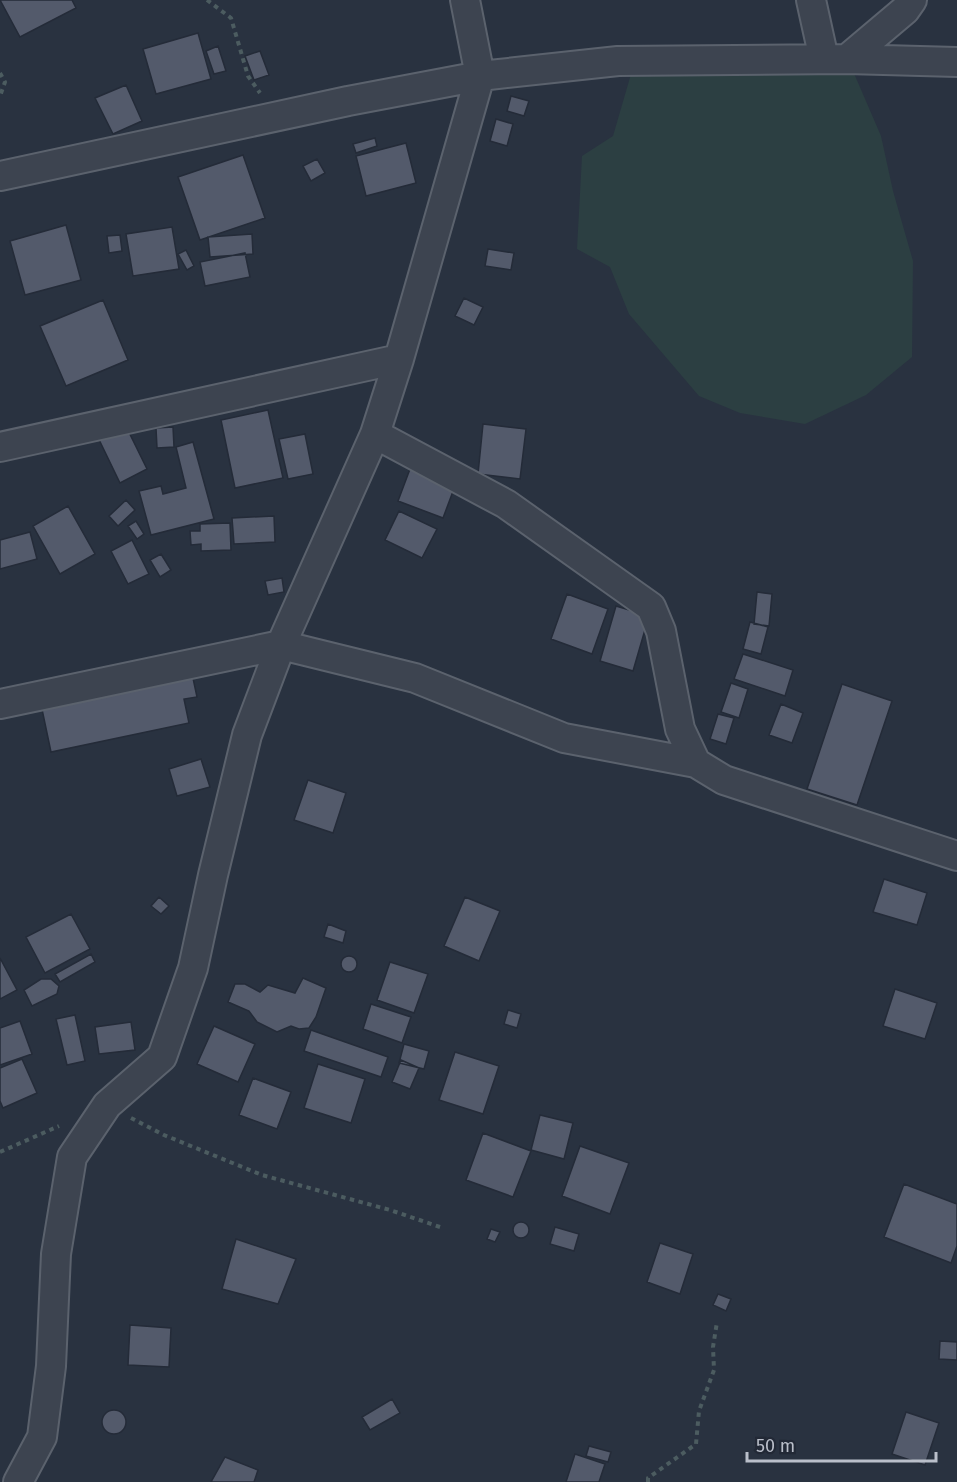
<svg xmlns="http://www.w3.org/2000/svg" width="957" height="1482" viewBox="0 0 957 1482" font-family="'Fira Sans',sans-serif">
  <rect width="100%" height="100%" fill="#293240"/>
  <path fill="#2c3f42" d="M853,71L881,136L893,191L913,261L912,357L866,395L805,424L740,413L699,396L629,314L610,267L577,249L582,156L613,136L631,74Z"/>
  <path fill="#535a6b" stroke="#242b38" stroke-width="1.5" d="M0,0H72L76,8L20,37Z
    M198,33L211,79L156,94L143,49Z
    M218,46L226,71L214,74L206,51Z
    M260,51L269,75L254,80L245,56Z
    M126,85L142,121L113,134L95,98Z
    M511,96L529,101L524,116L507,111Z
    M496,119L513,124L507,146L490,141Z
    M375,138L377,146L356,153L353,144Z
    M406,143L416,183L366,196L356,156Z
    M243,155L265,218L200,240L178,177Z
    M317,159L325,173L311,181L303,166Z
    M66,225L81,280L25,295L10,241Z
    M172,227L179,269L133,276L126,234Z
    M252,234L253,254L210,257L208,237Z
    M120,235L122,251L109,253L107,236Z
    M488,249L514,253L511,270L485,266Z
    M186,250L194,266L187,270L178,254Z
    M245,253L250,277L205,286L200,262Z
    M464,298L483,307L474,325L455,316Z
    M103,300L128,360L66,386L40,326Z
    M118,410L147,469L120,483L91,423Z
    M268,410L283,478L235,488L221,420Z
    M483,424L526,429L520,479L478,474Z
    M173,427L174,447L157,448L156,428Z
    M305,434L313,474L288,479L279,439Z
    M193,442L214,519L151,535L139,491L161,486L163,494L186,488L176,447Z
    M410,469L455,486L443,518L398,501Z
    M126,500L135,510L118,526L109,516Z
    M68,506L95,554L60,574L33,526Z
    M399,511L437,529L422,558L385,540Z
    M274,516L275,542L234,544L232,518Z
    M136,521L144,534L137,539L128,526Z
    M230,523L231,550L201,551V544L191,545L190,531H200V524Z
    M30,532L37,559L0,569V540Z
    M132,540L149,574L128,584L111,551Z
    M161,554L171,570L160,577L150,560Z
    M282,578L284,592L268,595L265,581Z
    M757,592L772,594L769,626L754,624Z
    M567,594L608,609L592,654L551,639Z
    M616,606L649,616L633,671L600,661Z
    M750,622L768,627L761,654L743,649Z
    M743,654L793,670L785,696L734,679Z
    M190,664L197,697L184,699L189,723L51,752L39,695Z
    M731,683L748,689L739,718L721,712Z
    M842,684L892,701L857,805L807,789Z
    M781,704L803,713L792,743L769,735Z
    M718,714L734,718L726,744L710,739Z
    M201,759L210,787L177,796L169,769Z
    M308,780L346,793L333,833L294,820Z
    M884,879L927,893L917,925L873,912Z
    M159,897L169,906L161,914L151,906Z
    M465,897L500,911L479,961L444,946Z
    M71,914L90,949L45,973L26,937Z
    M328,924L346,931L343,943L324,937Z
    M91,954L95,962L60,982L55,974Z
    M341 964a8 8 0 1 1 16 0a8 8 0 1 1-16 0Z
    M0,958L17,990L0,999Z
    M390,962L428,974L414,1013L377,1000Z
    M303,978L326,988L316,1017L309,1028L299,1029L291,1026L277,1032L257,1022L249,1011L228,1002L235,984H245L260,992L268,985L295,993Z
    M41,979H51L59,986L57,994L32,1006L24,990Z
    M895,989L937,1003L925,1039L883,1026Z
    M371,1004L411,1017L402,1043L363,1029Z
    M508,1010L521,1014L517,1028L504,1024Z
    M75,1015L85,1061L67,1065L56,1019Z
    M20,1021L32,1054L0,1065V1028Z
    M131,1022L135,1050L99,1054L95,1027Z
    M214,1026L255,1044L238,1082L197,1064Z
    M311,1030L388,1057L381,1077L304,1051Z
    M404,1044L429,1051L424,1069L399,1063Z
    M455,1052L499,1066L483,1114L439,1100Z
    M22,1059L37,1093L3,1108L0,1101V1068Z
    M401,1060L419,1068L410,1089L392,1082Z
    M318,1064L365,1079L351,1123L304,1108Z
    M253,1078L291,1092L277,1129L239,1115Z
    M540,1115L573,1123L564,1159L531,1150Z
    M483,1133L531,1151L513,1197L466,1180Z
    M580,1146L629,1163L610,1214L562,1196Z
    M904,1184L957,1204V1246L951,1263L884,1237Z
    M513 1230a8 8 0 1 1 16 0a8 8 0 1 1-16 0Z
    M555,1227L579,1234L574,1251L550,1244Z
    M491,1229L500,1232L495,1242L487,1239Z
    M236,1239L296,1259L278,1304L222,1289Z
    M660,1243L693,1254L680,1294L647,1282Z
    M718,1294L731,1299L726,1311L713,1305Z
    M130,1325L171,1328L169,1367L128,1365Z
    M940,1341L957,1342V1360L939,1359Z
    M392,1399L400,1413L370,1430L362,1417Z
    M102 1422a12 12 0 1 1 24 0a12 12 0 1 1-24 0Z
    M906,1412L939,1423L925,1465L892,1454Z
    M589,1446L611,1452L608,1462L586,1456Z
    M575,1454L605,1464L599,1482H566Z
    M225,1457L258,1470L254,1482H211Z"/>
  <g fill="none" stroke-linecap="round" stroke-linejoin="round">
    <g stroke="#5b626d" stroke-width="32">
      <path id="street" d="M811,0L824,59
        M847,59L905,10L912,0
        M0,176L348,101L480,76L618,61L847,59L957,62
        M375,434L506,504L651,607L661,631L680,729L696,763L724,780L957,856
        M0,447L399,359
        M0,704L281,645L415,678L564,738L696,763
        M18,1482L42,1437L51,1366L56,1254L72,1157L107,1105L162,1057L193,968L213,875L247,735L281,645L375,434L399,359L480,76L465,0"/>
    </g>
    <path stroke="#4c5c60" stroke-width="4" stroke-dasharray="4.5 4.5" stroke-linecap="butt" d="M207,0L231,18L248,76L260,93
      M0,73L5,82L0,96
      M131,1118L164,1135L262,1175L390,1210L443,1228
      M0,1152L59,1126
      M648,1482V1478L696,1444L699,1411L714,1370L713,1347L717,1322"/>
    <use href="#street" stroke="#3d4450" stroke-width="28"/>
  </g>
  <path d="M747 1452v9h189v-9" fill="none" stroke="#babfca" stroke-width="3"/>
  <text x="756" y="1452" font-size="18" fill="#babfca" stroke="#222936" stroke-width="4.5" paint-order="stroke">50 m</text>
</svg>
